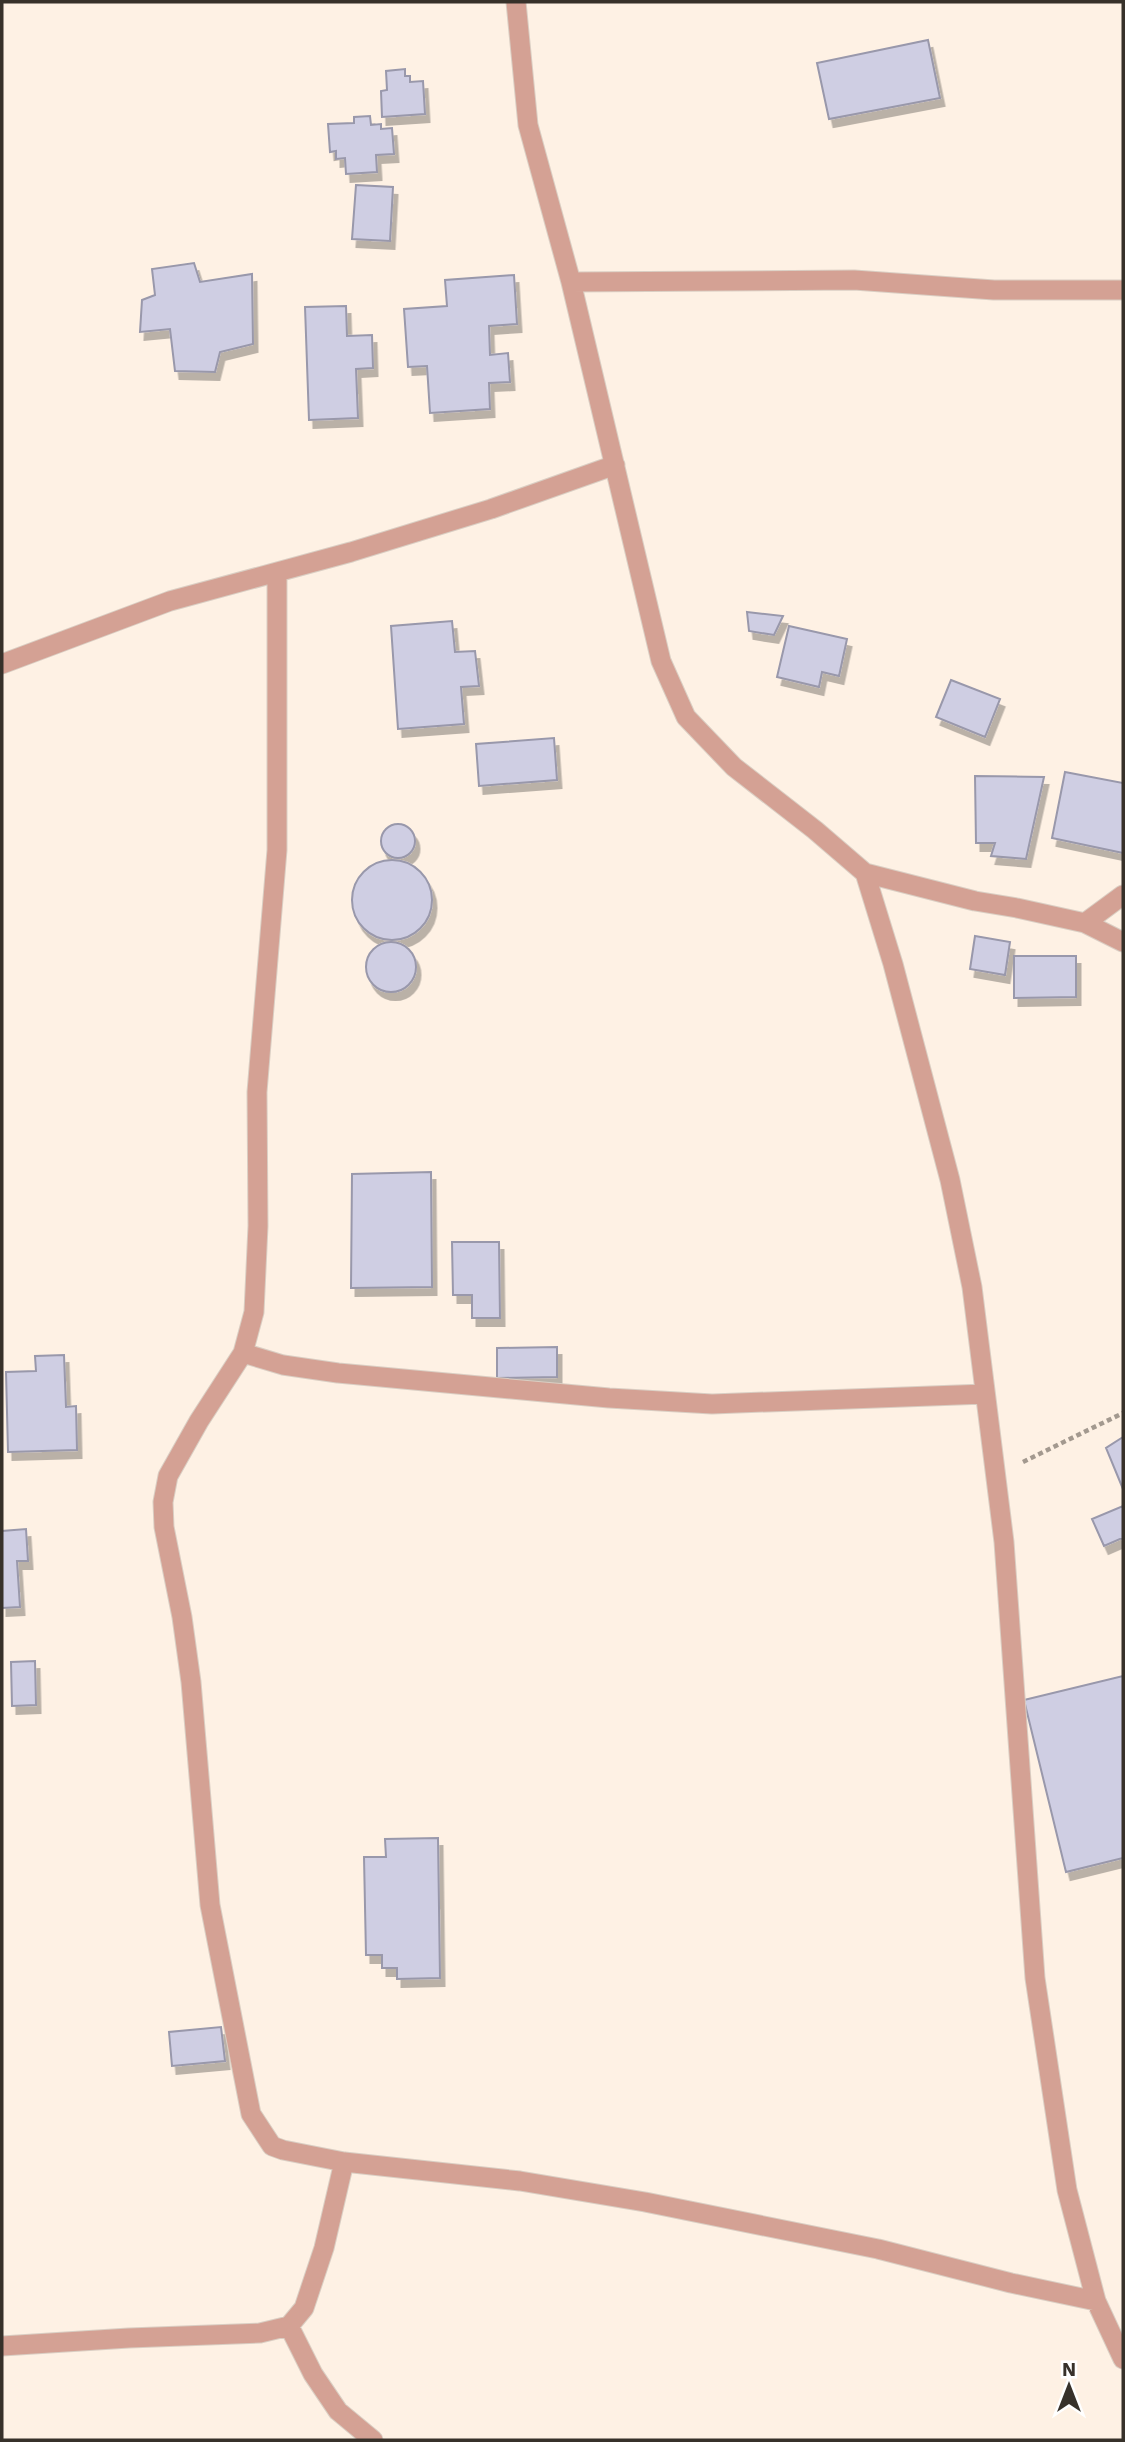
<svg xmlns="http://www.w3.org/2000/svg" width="1125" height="2442" viewBox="0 0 1125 2442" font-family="'Work Sans',sans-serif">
  <defs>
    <filter id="shadow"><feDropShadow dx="4.5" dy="8" stdDeviation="0" flood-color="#0004"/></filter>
  </defs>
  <rect width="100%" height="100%" fill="#fef1e4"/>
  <path fill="#cfcee3" stroke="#9998ab" stroke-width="2" filter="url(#shadow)" d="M928,40L940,98L829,119L817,63Z
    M405,69V76H410V82L423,81L425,114L382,117L381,91L387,90L386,71Z
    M370,116L371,125L381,124V129L392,128L394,154L376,155L377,172L346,174L345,158L336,159V151L330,152L328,124L354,123V117Z
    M356,185L393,187L390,241L352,239Z
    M194,263L200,282L252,274L253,344L220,352L215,372L175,371L170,329L140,332L142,300L155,295L152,269Z
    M514,275L517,324L489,326L490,355L508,353L510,382L489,383L490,409L430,413L427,366L408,367L404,309L447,306L445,280Z
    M346,306L347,336L372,335L373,368L356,369L358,418L309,420L305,307Z
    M747,612L783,616L774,635L749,631Z
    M452,621L455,652L475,651L479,686L461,687L464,724L398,729L391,626Z
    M789,626L847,639L839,676L822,672L819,687L777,677Z
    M951,680L1000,699L985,737L936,717Z
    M554,738L557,780L479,786L476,744Z
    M1065,772L1123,783V853L1052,838Z
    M975,776L1044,777L1026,859L991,856L995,843H976Z
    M381 841a17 17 0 1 1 34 0a17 17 0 1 1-34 0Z
    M352 900a40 40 0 1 1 80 0a40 40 0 1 1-80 0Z
    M975,936L1010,942L1005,975L970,969Z
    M366 967a25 25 0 1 1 50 0a25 25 0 1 1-50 0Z
    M1014,956H1076V997L1014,998Z
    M431,1172L432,1287L351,1288L352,1174Z
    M452,1242H499L500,1318H472V1295H453Z
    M557,1347V1377L497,1378V1348Z
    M64,1355L66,1407L76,1406L77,1450L8,1452L6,1372L36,1371L35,1356Z
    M1123,1437V1489L1106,1448Z
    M1123,1506V1541L1122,1538L1104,1546L1092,1519Z
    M26,1529L28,1561H17L20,1607L2,1608V1531Z
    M35,1661L36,1705L12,1706L11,1662Z
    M1123,1676V1858L1066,1872L1024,1700Z
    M438,1838L440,1978L397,1979V1968H382V1955H366L364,1857H386L385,1839Z
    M221,2027L225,2061L172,2066L169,2032Z"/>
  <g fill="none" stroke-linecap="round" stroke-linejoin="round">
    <g stroke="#dacec3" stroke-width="21">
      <path id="minor" d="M516,2L528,125L571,282L661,661L686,717L734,767L815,830L865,873L893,964L950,1180L972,1287L1004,1542L1035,1978L1067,2190L1096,2301L1123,2359
        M571,282L854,280L994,290H1123
        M277,573V850L257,1092L258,1226L254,1312L243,1353L199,1421L168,1476L163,1502L164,1527L182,1617L191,1682L210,1905L251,2114L272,2146L283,2150L344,2162L520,2181L645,2202L878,2249L1011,2283L1096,2301
        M2,664L170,601L351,552L491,509L615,465
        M865,873L975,901L1017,908L1085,923L1123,942
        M1085,923L1123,895
        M243,1353L283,1365L338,1373L609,1398L712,1404L985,1394
        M289,2326L313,2374L338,2411L373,2440
        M2,2346L129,2338L260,2333L289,2326L304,2308L324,2248L344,2162"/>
    </g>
    <path stroke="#a3998f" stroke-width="4.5" stroke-dasharray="5 3.5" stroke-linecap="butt" d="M1023,1462L1123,1413"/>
    <use href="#minor" stroke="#d4a194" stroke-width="19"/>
  </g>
  <rect width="1125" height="2442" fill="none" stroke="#37312a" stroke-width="7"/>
  <g transform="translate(1069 2386)" stroke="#ffffff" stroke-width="5" paint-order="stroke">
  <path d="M0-5L12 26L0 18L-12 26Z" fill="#37312a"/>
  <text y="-10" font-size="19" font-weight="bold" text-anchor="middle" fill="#37312a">N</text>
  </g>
</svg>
